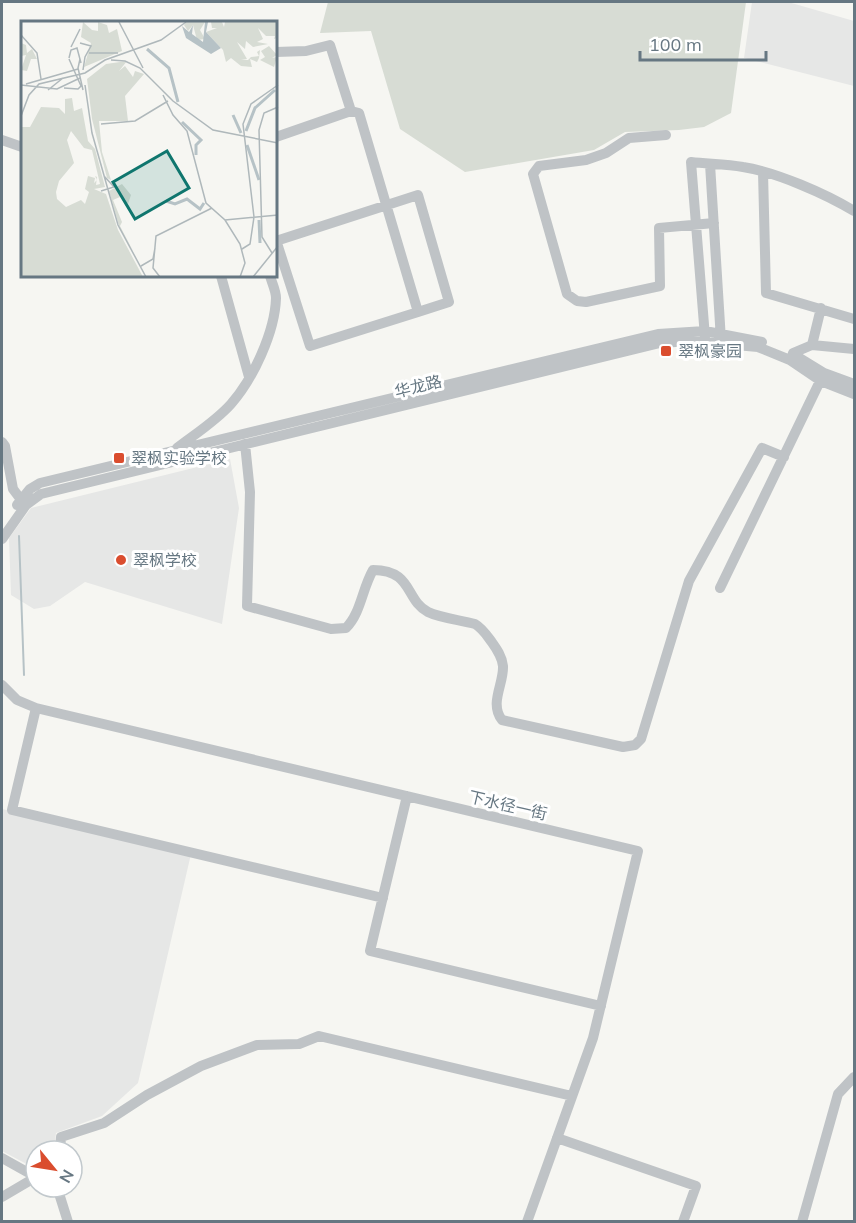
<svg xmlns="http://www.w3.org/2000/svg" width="856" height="1223" viewBox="0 0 856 1223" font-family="Mulish,'Noto Sans SC',sans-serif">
  <rect width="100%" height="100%" fill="#f6f6f2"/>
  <path fill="#e6e7e6" d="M752,2H788L854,21V86L744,58Z
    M230,459L239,508L222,624L85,582L50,606L34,609L11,595L9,538L31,508Z
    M2,809L191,854L138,1083L102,1116L56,1133L54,1151H36V1169L2,1151Z"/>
  <path fill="#d7dcd4" d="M328,2H746L731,113L704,127L679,130L625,132L594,150L465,172L400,129L371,31L320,33Z"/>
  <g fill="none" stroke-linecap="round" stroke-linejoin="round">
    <path stroke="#b6c2c6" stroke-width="2" d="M2,435V436
      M19,536L24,675"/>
    <path stroke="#bfc3c6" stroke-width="10" d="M276,52L306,51L330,45L351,111
      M666,135L629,138L606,153L586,160L539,166L533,174L567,294L577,301L586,302L660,286L659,228L714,223
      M276,137L351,111L359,113L418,312L310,346L276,240
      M2,140L22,147
      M710,164L721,340
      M763,172L766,293L854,319
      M276,241L418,195L449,302L418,312
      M221,276L249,377
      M705,337L691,162C708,164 726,164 743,167C776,172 826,194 854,211
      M812,345L854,349
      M793,354L824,373L854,384
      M792,357L793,353L812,345L821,308
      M2,442L5,446L13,489L25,505
      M245,444L250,492L247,606L331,629L346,628C361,613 362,589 373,570C413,570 405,600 428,612C440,618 461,620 475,624C482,628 486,634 491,641C496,648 502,656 503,666C504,684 489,703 502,720L623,747L635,745L641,739L689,581L762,448L784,457
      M177,448C195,434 216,421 231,404C253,379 275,332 276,298C276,291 272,283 270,276
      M17,505L30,489L40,483L658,334L705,331L762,342
      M2,539L26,505L41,494L660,343L691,341L758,347L790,360L821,381L854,394
      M720,588L823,375
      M2,685L17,700L36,708L638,851L593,1038L527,1222
      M36,708L12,810L383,898
      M407,796L370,951L601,1006
      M557,1138L696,1186L683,1222
      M60,1151L61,1137L104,1123L147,1095L201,1066L257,1045L299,1044L319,1036L572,1096
      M2,1158L36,1177
      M57,1187L68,1222
      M2,1197L36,1177
      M802,1222L838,1094L854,1077"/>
  </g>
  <g fill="#da4d2e" stroke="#fff" stroke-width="2">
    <rect x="660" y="345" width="12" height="12" rx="3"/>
    <rect x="113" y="452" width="12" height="12" rx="3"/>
    <circle cx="121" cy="560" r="6"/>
  </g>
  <g text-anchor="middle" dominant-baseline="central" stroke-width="6" stroke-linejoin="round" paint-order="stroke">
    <g font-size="16" fill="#667782" stroke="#fff" text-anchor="start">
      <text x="678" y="351">翠枫豪园</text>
      <text x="131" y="458">翠枫实验学校</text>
      <text x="133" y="560">翠枫学校</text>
    </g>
    <g font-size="16" fill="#667782" stroke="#fff">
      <text transform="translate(418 386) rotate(-14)">华龙路</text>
      <text transform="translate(508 805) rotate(13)">下水径一街</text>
    </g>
  </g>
  <g transform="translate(21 21)">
    <rect width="256" height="256" fill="#f6f6f2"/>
    <path d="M62,1L71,9L77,10V1L86,4L88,12L96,8L101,30L63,46L70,22L60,16ZM165,1H184L179,9L184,18L176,19L172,4L167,10L163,4ZM190,1H201L203,6L204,1H256V17L253,18L254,15H245L237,7L242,18L236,21L247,23L232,26L225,20L224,28L216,21L226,38L220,39H227L230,36L238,35L236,31L239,29L238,37L236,41L229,38L231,46L220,45L210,37L205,41L202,29L185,11L196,7H191ZM0,22L5,24L6,32L11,28L16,38H10L6,50L0,49L5,34L0,35ZM248,25L256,34L251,37L256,36L253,46L239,39L244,36L240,30ZM106,40L98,50L104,45L112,56L114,50L123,53L104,75L107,100H78L81,131L90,159L86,157L71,98L66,58L85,43ZM51,77L53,90L61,87L67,120L74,128L84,166L73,168L85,173L97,209L122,256H0V106H9L20,86L38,87L44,93V78ZM50,110L63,127L71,129L79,163L75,164L76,156L74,155L76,159L73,162L74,157L67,155L64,168L68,171L64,183L60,179L45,186L36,178L35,171L38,160L53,142L46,119ZM101,163L110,174L107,183L99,176L92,179L101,201L99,205L112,230L99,208L88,170Z" fill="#d7dcd4" fill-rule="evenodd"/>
    <path d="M184,1H187L185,11L200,27L190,33L165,17L161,5L168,11L172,4L171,13L182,21Z" fill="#b6c2c6"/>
    <path fill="none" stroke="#b6c2c6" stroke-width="3" d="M126,28L148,47L157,81M212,94L220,112M161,101L180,119L175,124V134M225,110L234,87L254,69M226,124L238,159M145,180L154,183L166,178L179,188L183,182M238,199L239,222"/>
    <path fill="none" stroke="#afb8bb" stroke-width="1.5" d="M98,1L122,47M0,14L16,32L20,58M59,22L70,25L64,36L62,49M50,26L59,8M68,32H97M48,37L50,29L56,27L60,42M59,38L57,47L62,69M90,39L104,40L119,47L152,80L192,109L257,122M5,63L57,48M0,64L36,68L59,57M64,64L71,112L97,204L125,256M43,67L57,68L60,65L48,38M27,69L42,57M142,74L152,94L166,110L185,182L204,199L219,223L224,242L219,256M0,95L8,74L18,63L64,52L84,39L140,19L165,1M80,103L114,100L147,80M80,170L93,166L83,155M204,199L257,194M221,228L229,223L233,196L222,103L230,83L257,64M251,232L241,216L238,109L243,92L257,86M120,245L132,238L134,227M139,256L132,247L135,215L191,187M232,256L257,225"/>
    <path fill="#0f766e" fill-opacity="0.15" stroke="#0f766e" stroke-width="3" d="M146,130L168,167L114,198L92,161Z"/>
    <rect width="256" height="256" fill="none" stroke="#667782" stroke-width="3"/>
  </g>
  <rect width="856" height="1223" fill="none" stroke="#667782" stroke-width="6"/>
  <g transform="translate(54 1169) rotate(120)"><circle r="28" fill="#ffffff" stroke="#c2c9cd" stroke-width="1.5"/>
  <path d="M0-4.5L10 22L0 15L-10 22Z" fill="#da4d2e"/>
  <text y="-9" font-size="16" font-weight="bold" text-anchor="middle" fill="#667782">N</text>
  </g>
  <path d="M640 51v9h126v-9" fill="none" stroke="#667782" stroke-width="3"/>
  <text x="649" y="51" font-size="18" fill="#667782" stroke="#ffffff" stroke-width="4.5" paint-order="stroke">100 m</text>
</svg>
